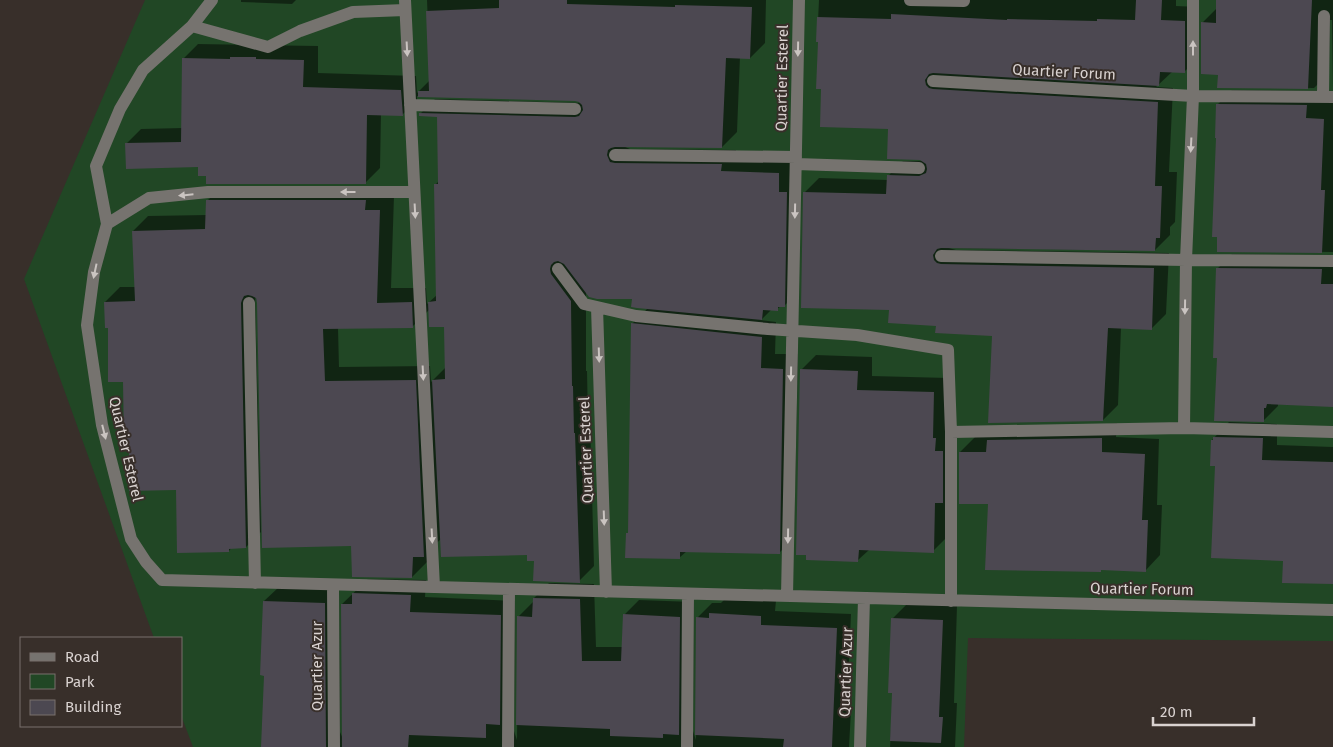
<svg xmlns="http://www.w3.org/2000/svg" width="1333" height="747" viewBox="0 0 1333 747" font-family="'Fira Sans',sans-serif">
  <rect width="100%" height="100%" fill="#382f2a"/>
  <path fill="#214725" d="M145,0H1333V641L968,638L964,747H193L181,715V638H154L24,279Z"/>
  <path fill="#0007" fill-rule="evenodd" d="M241,0H296L292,4L241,2Z
    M427,0H766L765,43L750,58L740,57L737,132L722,147L623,146L630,149L736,150V157L794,158L799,291L784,306H781L777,309H772L761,320L776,322L775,354H798L794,538L779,553L687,551L679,558L627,534L630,531L632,324L648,308L633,298L586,291V371H587L588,419H590L594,566L579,581L535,559L528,554L441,539L427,552V562L412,577L353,545L255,296L261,532L246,547H232L229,551L177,489L130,441L124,380L109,326L105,302L120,287H135L133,231L148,216L206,215L207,201L222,186H380V196H394L391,288H426L427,304L438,294L435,185L439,181L438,116L420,114L435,99L582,103L575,100L417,96V100L402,115L381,114L380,168L365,183L208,175L200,166L126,144L141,129L182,128L183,59L198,44L318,46V73L416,76L417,93L430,80ZM430,309L445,326L446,367L431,382L430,366L339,367L338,328L413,326Z
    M819,0H1176V6L1199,7V57L1184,72H1172L1156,87L1173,88L1169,172H1177L1175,222L1170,227V235L1155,250L949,248L956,250L1169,253L1166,314L1151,329L1121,328L1118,405L1103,420L993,334L937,324L890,309L804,193L819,178L888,180V176L903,161H923L890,127L822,88L819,41H817Z
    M1217,0H1333V88L1332,20H1330L1329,73L1314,88L1218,87L1219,73L1202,23L1217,8Z
    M1232,90L1333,91V252L1218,251L1217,105Z
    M1232,254L1333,255V406L1278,404V406L1263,421L1218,357L1217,269Z
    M816,355L872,357V376L949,378L957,437V487L949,495L948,536L933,551L869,550L858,560L801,370Z
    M1229,422L1277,424V445L1333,447V583L1284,560L1217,465L1212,440Z
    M1117,423L1116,437L1159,439L1157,505H1162L1160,555L1146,570L1102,569L1100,571L989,503L960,452L975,437Z
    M368,579L426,580L425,597L515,601L514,731L517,740L518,617L534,601V598L549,583L594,584L596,647H622L624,615L639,600L694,602L693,731L696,740L697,618L712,603H721L725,599L776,601L775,611L851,614L847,711H851L849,747H262L265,674L264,601L279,587L339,589L340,732L343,739L342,604Z
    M907,604L957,606L954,703H957L955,747H890L893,692L892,619Z"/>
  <path fill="#4c4851" d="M499,0H567V4L675,7V5L752,7L750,59L726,58L722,148L615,147L611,148L608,150L607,155L610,162L615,163L722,164L721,171L779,173V192H787L785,307H778V311L763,310L762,320L637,308L631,307L632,299H597L589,297L564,264L558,261L554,262L551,265L550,269L551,274L571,301L572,386H573L574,433H575L580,583L533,581L534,561H527V555L441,557L432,380L445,379L444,327H429L428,302L436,301L434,184H438L437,117L419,116V113L575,117L579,116L583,110L582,105L579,102L575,101L418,97V91H429L426,11L499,8Z
    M1136,0H1162L1161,20L1185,21V73L1160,72L1159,86L933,73L929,74L925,80L926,85L929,88L933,89L1158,102L1155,186H1162L1160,238H1156L1155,251L941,248L937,249L933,255L934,260L937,263L941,264L1154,268L1152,330L1108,328L1103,421L988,423L992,336L935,333L936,326L888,323L889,310L801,308L803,192L886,194L887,175L919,176L926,173L927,169L926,164L920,160L887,159L888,129L820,127L821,89H816L818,42H816L817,17L891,19V14L1007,20V19L1097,21V19L1135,20Z
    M1216,0H1312L1308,89L1217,88L1218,75L1201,74V22L1216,23Z
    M230,57H256V59L304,60L303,87L401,90L403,116L367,115L366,184H206V176H198V167L126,169L125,143L181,142L182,58L230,59Z
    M1216,104L1307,105L1306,118L1324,119L1321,190H1325L1322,253L1217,252V237H1212L1216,138H1215Z
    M206,200H366L365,210H380L377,303L412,302L413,328L323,329L325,381L416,380L424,557H413L412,578L352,577L351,546L262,548L257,303L256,298L252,296L248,295L244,296L242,300L241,303L246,548L229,549V552L177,553L176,490L129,491V443H124L123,382H108V328H105L104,302L135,301L132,231L205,229Z
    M1216,268L1322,269L1321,284H1333V407L1267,404L1266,408H1264V422L1214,421L1217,358H1213Z
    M631,323L762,337L761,368L783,369L780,554L680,552V559L625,558L626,533H628Z
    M800,369L858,371L857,390L934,392L933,438H936L935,451H943V503H935L934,553L859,550L858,562L806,560V555H796Z
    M1213,437L1263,438L1262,460L1333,462V584L1282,583L1283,561L1211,558L1215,466H1210L1211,440H1213Z
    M1102,438V452L1145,454L1142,520H1148L1146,572L1101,570V572L985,570L988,504H959V452H986L987,440Z
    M352,593L411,595L410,612L501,615L500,725L486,724V738L409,735L408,747H342L341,604H352Z
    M533,598L580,599L582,661H621L623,614L680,617L679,735L663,734V738L610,736V729L516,725L517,616L532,617Z
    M263,601L325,603L326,747H261L264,676L260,675Z
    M709,613L761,616V625L837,628L832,747H783L784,739L695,735L696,617L709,618Z
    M891,618L943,620L939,717H943L941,743L890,741L892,693H888Z"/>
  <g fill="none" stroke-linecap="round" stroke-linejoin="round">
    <path stroke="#76736f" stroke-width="12" d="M212,0L192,26L143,70L120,109L96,166L107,224L94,272L87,325L102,425L131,539L146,562L162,580L1333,610
      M405,0L434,587
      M910,0L964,1
      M192,26L268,47L300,31L353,12L405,10
      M933,81L1193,96L1333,97
      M1323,97L1324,16
      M410,105L575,109
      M615,155L796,157
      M796,164L919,168
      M107,224L149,198L208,192H414
      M941,256L1186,260L1333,261
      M558,269L584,304L636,316L768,329L857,335L948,350L951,432V601
      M249,303L255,583
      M597,307L606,592
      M1184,428L1186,260L1193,96V0
      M951,432L1184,428L1333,432
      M333,585L334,747
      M787,596L799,0
      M508,747L509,589
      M687,747L688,594
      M860,747L864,598"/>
  </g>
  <defs><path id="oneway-solid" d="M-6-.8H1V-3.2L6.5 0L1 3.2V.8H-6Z" transform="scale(1.25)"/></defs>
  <g fill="#cac4c1">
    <use href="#oneway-solid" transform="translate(1193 48) rotate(-90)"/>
    <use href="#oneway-solid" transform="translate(407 49) rotate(87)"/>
    <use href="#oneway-solid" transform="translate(798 49) rotate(91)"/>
    <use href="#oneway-solid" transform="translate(1191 145) rotate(93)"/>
    <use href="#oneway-solid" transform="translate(348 192) rotate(180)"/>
    <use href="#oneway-solid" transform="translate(186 195) rotate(174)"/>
    <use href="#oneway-solid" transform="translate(415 211) rotate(87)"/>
    <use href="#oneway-solid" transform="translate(795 211) rotate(91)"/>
    <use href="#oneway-solid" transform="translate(95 271) rotate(102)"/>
    <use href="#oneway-solid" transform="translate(1185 307) rotate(91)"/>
    <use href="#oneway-solid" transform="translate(599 355) rotate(88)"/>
    <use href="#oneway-solid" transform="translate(423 373) rotate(87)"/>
    <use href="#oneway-solid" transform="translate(791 374) rotate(91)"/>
    <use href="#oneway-solid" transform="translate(104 432) rotate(76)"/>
    <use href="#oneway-solid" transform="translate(604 518) rotate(88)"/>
    <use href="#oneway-solid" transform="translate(432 536) rotate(87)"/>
    <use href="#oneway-solid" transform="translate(788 536) rotate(91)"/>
  </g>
  <g text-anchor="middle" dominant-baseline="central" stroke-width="4" stroke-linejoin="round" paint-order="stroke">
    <g font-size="15" fill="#d9d2d0" stroke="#382f2a">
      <text transform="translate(1064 72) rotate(3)">Quartier Forum</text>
      <text transform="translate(782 78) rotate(-89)">Quartier Esterel</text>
      <text transform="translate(126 449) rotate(77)">Quartier Esterel</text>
      <text transform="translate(586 450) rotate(-92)">Quartier Esterel</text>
      <text transform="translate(1142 589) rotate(1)">Quartier Forum</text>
      <text transform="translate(317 666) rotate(-90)">Quartier Azur</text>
      <text transform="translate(846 672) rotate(-88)">Quartier Azur</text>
    </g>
  </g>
  <rect x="20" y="637" width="162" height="90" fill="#382f2a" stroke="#78706c"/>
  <rect x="30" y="653" width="25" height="8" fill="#76736f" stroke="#78706c"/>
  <text x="65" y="662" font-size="15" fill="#d9d2d0">Road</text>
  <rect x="30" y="674" width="25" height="15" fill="#214725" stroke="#78706c"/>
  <text x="65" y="687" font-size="15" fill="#d9d2d0">Park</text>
  <rect x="30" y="700" width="25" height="15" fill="#4c4851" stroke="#78706c"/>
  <text x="65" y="712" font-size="15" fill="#d9d2d0">Building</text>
  <path d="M1153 717v8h101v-8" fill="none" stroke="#d9d2d0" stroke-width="2.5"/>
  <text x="1160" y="717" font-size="15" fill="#d9d2d0" stroke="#382f2a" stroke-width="4" paint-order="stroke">20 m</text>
</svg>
